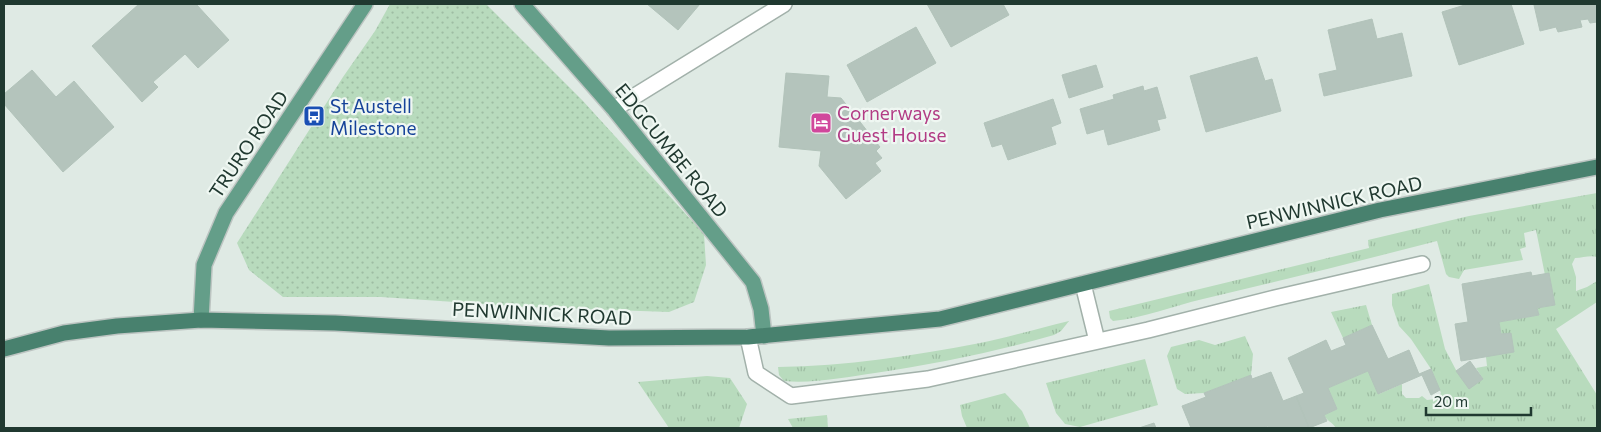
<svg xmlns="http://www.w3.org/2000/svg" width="1601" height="432" viewBox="0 0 1601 432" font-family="Commissioner,sans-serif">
  <defs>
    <pattern id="grass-tufts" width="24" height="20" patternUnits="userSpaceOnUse" patternTransform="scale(1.25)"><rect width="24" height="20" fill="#b8dbbd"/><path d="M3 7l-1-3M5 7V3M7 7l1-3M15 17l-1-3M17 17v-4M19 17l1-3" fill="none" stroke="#9ebda3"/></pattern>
    <pattern id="park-dots" width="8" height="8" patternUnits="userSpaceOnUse" patternTransform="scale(1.25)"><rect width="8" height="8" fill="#b8dbbd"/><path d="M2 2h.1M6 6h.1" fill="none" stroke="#9ebda3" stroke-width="1.8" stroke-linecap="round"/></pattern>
  </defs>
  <rect width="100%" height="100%" fill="#dfeae4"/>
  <path fill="url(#grass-tufts)" d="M1597,193V257C1590,255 1583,258 1575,258L1572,264L1576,277V291L1587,287L1597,281V302L1556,329L1597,395V428H1336C1332,422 1327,421 1324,415L1337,409L1328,388L1368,371L1379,394L1402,384V394L1406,398H1419L1422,396L1427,400L1436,399L1441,393L1431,369L1411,339L1399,326L1392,305V294L1429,284L1445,349L1456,370L1469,388L1483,379L1476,368L1487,366L1486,357L1501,334L1499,322L1539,315L1537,308L1554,305L1549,274L1545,275L1536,230L1524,233L1526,247L1520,249L1523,260L1464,270L1459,279L1449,277L1446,274L1437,241C1359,261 1281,281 1203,299C1173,306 1144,318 1113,321L1110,318L1109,311L1369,248L1368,240L1469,216Z
    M1366,305L1372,325L1343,338L1331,312Z
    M1069,321L1061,331L1054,335C995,352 935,364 875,373C848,377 811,384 784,381L779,375L778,367C846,366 913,356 980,343C1010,337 1039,328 1069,321Z
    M1245,336L1253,354L1251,375L1204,393L1185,394L1177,389L1167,356L1171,347L1199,340L1215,345Z
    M1145,359L1158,405L1080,427L1065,424L1056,413L1046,383Z
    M707,376L730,378L747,404L739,428H669L638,382Z
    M1005,393L1022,411L1030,428H967L962,416L960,405Z
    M827,415L828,428H793L788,419Z"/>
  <path fill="url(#park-dots)" d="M390,4H486L583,101L704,234L706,265L694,302L669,312L527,307L381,297H283L249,270L237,243L343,77L375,31Z"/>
  <path fill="#b4c4bc" stroke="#b2c3ba" d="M139,4H196L229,40L198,68L185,54L153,82L158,87L142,102L92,46Z
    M647,4H700L678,30Z
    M927,4H1003L1009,15L951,47Z
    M1468,4H1511L1524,44L1459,65L1442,12Z
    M1538,4H1597V22L1590,23L1588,19L1580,20L1582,27L1558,32L1556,27L1540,31L1534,5Z
    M1372,19L1377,39L1402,33L1412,76L1324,96L1319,74L1337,70L1328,30Z
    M916,27L936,63L867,102L847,65Z
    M1257,57L1265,81L1272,79L1281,111L1206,132L1190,76Z
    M1096,65L1103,87L1069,98L1062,75Z
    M32,70L56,97L74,81L114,127L63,172L4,104V94Z
    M786,73L829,76L827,97L841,98L880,147L876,151L882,158L875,163L881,171L846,199L819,166L821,151L779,147Z
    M1143,86L1144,91L1157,87L1166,118L1157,120L1160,130L1108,145L1104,129L1087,134L1080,109L1114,99L1113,95Z
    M1053,99L1061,123L1051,127L1056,144L1008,160L1002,144L992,147L984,123Z
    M1531,272L1532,276L1549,273L1555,305L1537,308L1539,315L1499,322L1501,334L1511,333L1514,352L1461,361L1455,324L1468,322L1462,284Z
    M1372,325L1388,359L1409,350L1419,374L1431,369L1440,390L1431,395L1422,375L1378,394L1368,371L1328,388L1337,409L1324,415L1327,421L1309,428L1296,396L1304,393L1288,358L1326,340L1331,351L1346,345L1343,338Z
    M1470,361L1483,379L1469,389L1456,371Z
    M1271,372L1283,401L1296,396L1309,428H1269L1268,426L1263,428H1191L1182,406L1206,397L1204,393L1251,375L1252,379Z
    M1154,423L1156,428H1139Z"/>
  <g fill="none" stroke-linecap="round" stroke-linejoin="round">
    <g stroke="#a2b1aa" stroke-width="18">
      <path id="minor" d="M614,109L784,4
        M1083,284L1097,341
        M748,337L756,373L791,396L928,379L1148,330L1275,298L1422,264"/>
    </g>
    <g stroke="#bcc4c1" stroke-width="18">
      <path id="primary" d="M522,4L614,109L753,282L761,309L764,336
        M201,320L204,265L226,213L365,4"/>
    </g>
    <g stroke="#bcc4c1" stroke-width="18">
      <path id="trunk" d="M4,349L64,333L117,326L201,320L335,323L609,338L748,337L940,319L1380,210L1597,167"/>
    </g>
    <use href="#minor" stroke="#fff" stroke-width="15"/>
    <use href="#primary" stroke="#649e89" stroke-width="15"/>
    <use href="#trunk" stroke="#48816e" stroke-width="15"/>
  </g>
  <defs>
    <g id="bus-square" transform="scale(1.125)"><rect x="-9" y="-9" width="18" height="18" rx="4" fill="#1a4fb4" stroke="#eff7f2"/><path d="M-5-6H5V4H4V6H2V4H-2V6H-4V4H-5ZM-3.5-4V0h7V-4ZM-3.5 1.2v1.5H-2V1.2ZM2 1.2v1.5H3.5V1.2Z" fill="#fff"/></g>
    <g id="hotel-square" transform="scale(1.125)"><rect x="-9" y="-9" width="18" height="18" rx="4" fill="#d1479c" stroke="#eff7f2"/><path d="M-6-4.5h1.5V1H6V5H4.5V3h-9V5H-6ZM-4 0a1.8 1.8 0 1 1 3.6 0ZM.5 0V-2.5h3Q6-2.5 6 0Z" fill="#fff"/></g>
  </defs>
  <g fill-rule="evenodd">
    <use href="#bus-square" x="314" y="116"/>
    <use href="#hotel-square" x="821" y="123"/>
  </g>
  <g text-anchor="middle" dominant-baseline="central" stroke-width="4.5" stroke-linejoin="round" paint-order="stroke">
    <g font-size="19" fill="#164399" stroke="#eff7f2" text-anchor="start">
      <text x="330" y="105">St Austell<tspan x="330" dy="22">Milestone</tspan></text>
    </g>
    <g font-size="19" fill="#b23c85" stroke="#eff7f2" text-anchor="start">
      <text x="837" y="112">Cornerways<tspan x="837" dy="22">Guest House</tspan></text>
    </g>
    <g font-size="19" fill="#203930" stroke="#eff7f2">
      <text transform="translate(248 144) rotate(-56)">TRURO ROAD</text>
      <text transform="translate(672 150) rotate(51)">EDGCUMBE ROAD</text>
      <text transform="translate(1334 202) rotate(-13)">PENWINNICK ROAD</text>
      <text transform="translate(542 313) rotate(3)">PENWINNICK ROAD</text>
    </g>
  </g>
  <rect width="1601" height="432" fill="none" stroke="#203930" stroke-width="10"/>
  <path d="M1426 407v8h105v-8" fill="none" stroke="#203930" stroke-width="2.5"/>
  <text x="1434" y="407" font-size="15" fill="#203930" stroke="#eff7f2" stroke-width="4" paint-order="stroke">20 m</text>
</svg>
